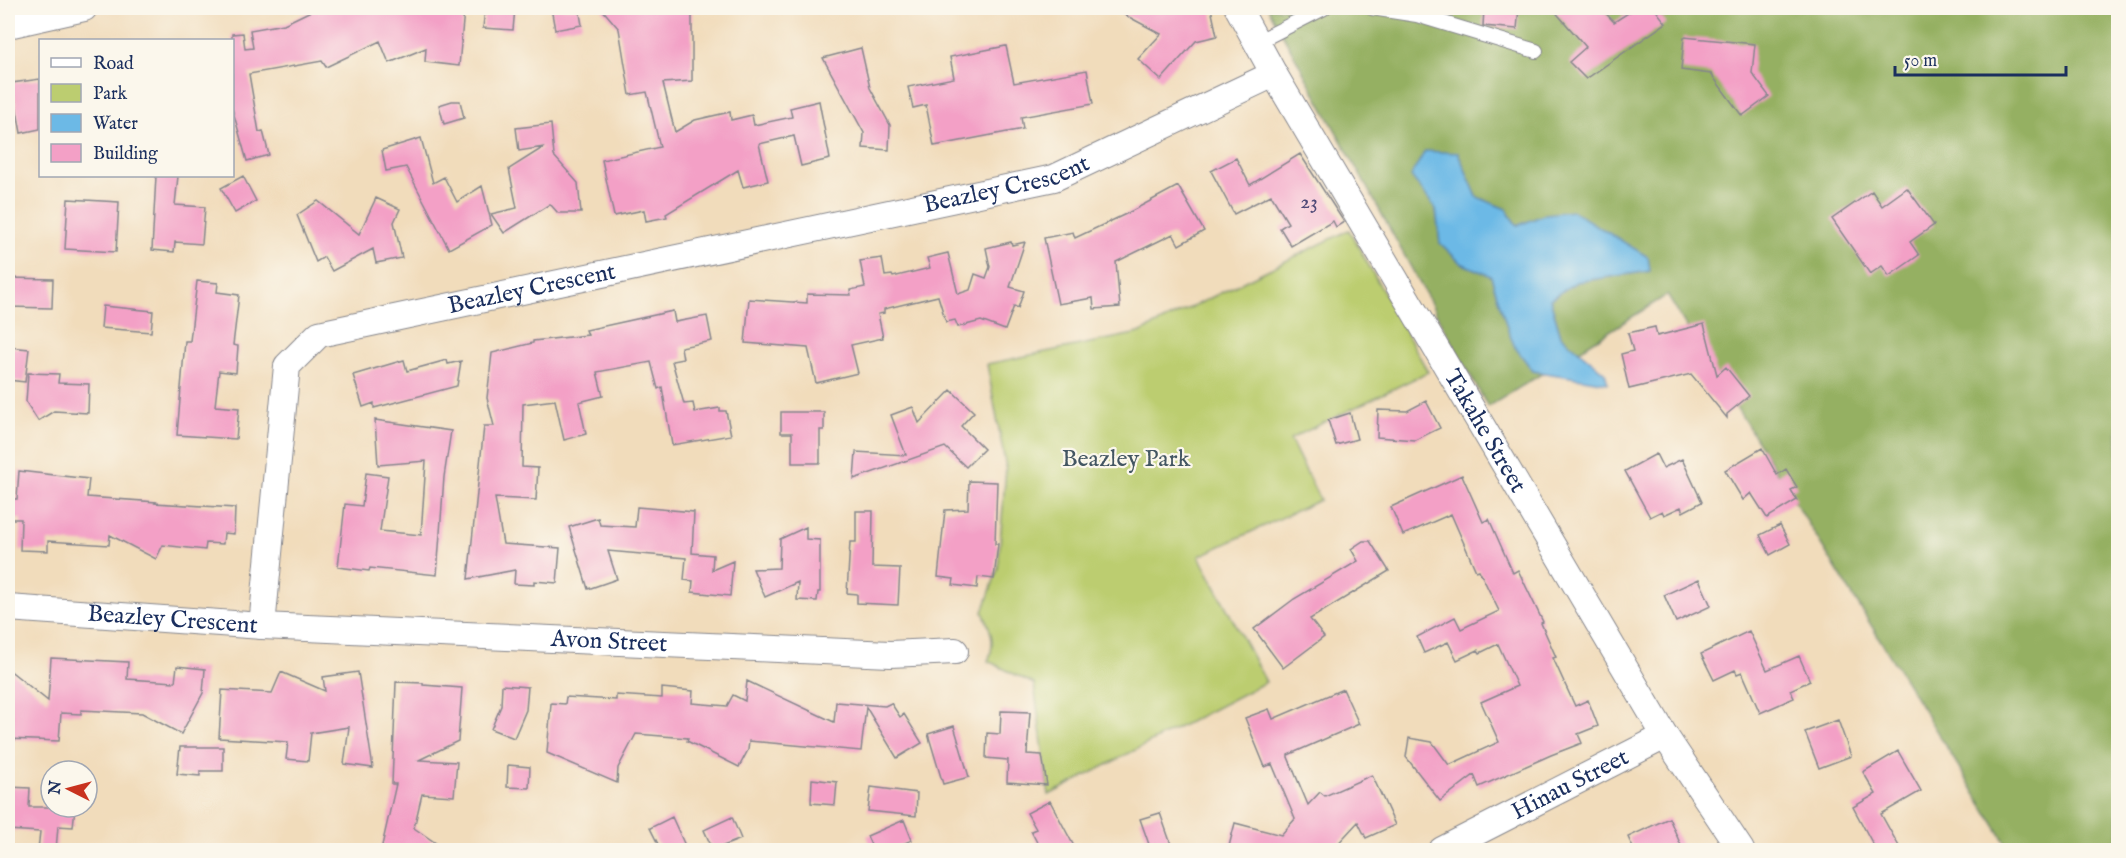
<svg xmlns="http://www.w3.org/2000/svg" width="2126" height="858" viewBox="0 0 2126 858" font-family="'IM FELL English',serif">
  <rect width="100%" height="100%" fill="#fbf7ec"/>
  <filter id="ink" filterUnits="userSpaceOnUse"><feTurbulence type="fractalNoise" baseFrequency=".0167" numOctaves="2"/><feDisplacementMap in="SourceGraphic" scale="12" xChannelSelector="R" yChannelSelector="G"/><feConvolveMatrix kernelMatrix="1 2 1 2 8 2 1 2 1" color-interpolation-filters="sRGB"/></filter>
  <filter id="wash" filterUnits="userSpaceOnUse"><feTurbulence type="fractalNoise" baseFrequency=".008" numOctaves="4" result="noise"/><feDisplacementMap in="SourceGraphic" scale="24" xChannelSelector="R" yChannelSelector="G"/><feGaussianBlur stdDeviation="1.35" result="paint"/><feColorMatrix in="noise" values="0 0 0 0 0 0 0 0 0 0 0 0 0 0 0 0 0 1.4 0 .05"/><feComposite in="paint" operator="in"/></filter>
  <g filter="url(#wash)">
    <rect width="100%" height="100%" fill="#f1dcbb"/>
    <path fill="#bccd70" stroke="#6c7e67" stroke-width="1.5" d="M1349,230L1428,372L1290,439L1320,500L1199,556L1266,682L1049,795L1034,684L988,661C996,642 991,631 983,612L998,568L1006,468L987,364L1139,333Z"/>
    <path fill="#95b062" stroke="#587060" stroke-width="1.5" d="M1268,8H2118V850H2010L1667,295L1578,351L1561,336L1550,299L1576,282L1649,271L1546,214L1517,226L1506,209L1477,197L1458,153L1412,176L1436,209L1440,243L1461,263L1491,276L1509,333L1515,346L1533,371L1543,373L1488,407Z"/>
    <path fill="#6cb9e6" stroke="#4474a2" stroke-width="1.5" d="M1425,151L1458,153L1477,197L1506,209L1517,226L1546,214L1573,211L1648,257L1650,271L1576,282L1550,299L1561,336L1605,373L1608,383L1533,371L1515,347L1509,333L1491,276L1461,263L1440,243L1436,209L1411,176Z"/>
    <g id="blocks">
      <path fill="#f3a0c6" d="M317,8H434L464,10L459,66L425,62L426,48L389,63L380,41L326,67L322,61L249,74L259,132L263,131L269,155L247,161L232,108V34L243,33L245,49L253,48L250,30L284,24Z
        M485,8H515L513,30L483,28Z
        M551,8H579L582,25L555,30Z
        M601,8H692V81L663,83L675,132L695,120L730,112L731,120L752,115L754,125L792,117L790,108L819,101L830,159L801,166L794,136L759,144L768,181L743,187L738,170L666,214L667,217L646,221L644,210L614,216L602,160L660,147L647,92L630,95L619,29Z
        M1112,8H1211L1217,36L1196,41L1161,80L1138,59L1161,34Z
        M1484,8H1519L1517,29L1483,26Z
        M1552,8H1601L1614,22L1636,8H1654L1666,23L1586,79L1569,62L1586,47Z
        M1684,37L1755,44L1752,73L1769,96L1742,116L1711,74L1681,70Z
        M1006,46L1014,83L1087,70L1093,104L1021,117L1023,129L934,146L926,105L913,108L908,87L954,78L950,57Z
        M861,48L870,88L890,125L889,150L863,148L864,133L823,58Z
        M40,79V129L21,133L12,83Z
        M452,101H460L464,118L444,124L439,105Z
        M551,124L554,156L578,183L581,213H558L550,204L504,233L491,214L517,208L509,169L544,147L519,151L516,128Z
        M421,138L433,183L444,177L457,202L482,186L492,225L449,249L406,167L386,171L382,150Z
        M1300,154L1344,222L1336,227L1333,221L1291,246L1280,228L1288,223L1271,195L1234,214L1211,171L1236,158L1250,185Z
        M156,176H178L175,205L205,207L202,244L175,242L174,252L152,250Z
        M243,176L256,201L235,213L221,188Z
        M1178,186L1204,231L1179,245L1173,234L1116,262L1120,307L1094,309L1093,298L1058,304L1044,238L1073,232L1075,238L1128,213Z
        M1907,188L1934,225L1910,242L1919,255L1889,276L1882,266L1870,274L1832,219L1872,191L1882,206Z
        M376,198L400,209L394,222L402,258L376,263L373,249L332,271L324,257L316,262L297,215L318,201L359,234Z
        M68,199L119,202L116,252L65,249Z
        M1011,242L1012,245L1025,242L1010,287L1024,291L1018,308L1014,306L1005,330L981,321L958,327L955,320L946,322L938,296L884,309V313L878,314L883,338L851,345L858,373L816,383L808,348L745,343L749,299L807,303V294L851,295L850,290L865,287L860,261L882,258L885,276L892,275L893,277L930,268L927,258L948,253L958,294L970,290L975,274L986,278L990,267L986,248Z
        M8,278L53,279L52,308L8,307Z
        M197,281L218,283L217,292L239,295L233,345L238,346L236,373L219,371L215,406L239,408L236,439L177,435L185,341H190Z
        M103,306L153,311L151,332L101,328Z
        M673,311L675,322L707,316L712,341L681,347L683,359L672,361L684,404L693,403L695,412L720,408V411H726L731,435L672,445L662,387L658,389L651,362L597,372L603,396L579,402L586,434L564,440L555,400L523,404L522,467L538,468L536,500L495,498L503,544L560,548L557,583L534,581V585L514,584L515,570L468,579L484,426H494L487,398L492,353L533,343V341L588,335L586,330Z
        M1704,324L1717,375L1726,367L1749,396L1727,414V418L1691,374L1629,389L1621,354L1633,351L1628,333L1655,327L1657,336Z
        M10,347L29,349L25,382L8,380Z
        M404,360L407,371L447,360L448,364L461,361L457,386L374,408V403L363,407L353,375Z
        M28,373L59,374L58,383L89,384L88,413L54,411L38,421L26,402Z
        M951,390L974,412L961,426L984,449L966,467L945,447L854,479L856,452L906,455L891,415L913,407L919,423Z
        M1426,401L1440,428L1415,440L1377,437L1378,410L1407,411Z
        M781,412H824V430H820V463H792V433H781Z
        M1350,413L1357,439L1336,445L1328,420Z
        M375,420L451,431L444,477L437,575L370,568L369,571L338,567L345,504L362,506L366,473L388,476L380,531L421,535L426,461L378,465Z
        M1762,448L1777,475L1786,469L1797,487L1791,490L1797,500L1767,518L1751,493L1743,500L1725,470Z
        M1656,454L1663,468L1682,459L1702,502L1683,512L1681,507L1664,515L1662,511L1650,517L1625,471Z
        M19,471L89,479L87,497L156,502L155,503L235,508L234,534L224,533L223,544L206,543L205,550L163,545L156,559L110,535L109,545L48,541V551L20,550L21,519H11L12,499H17Z
        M1462,475L1483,522L1489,519L1513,573L1518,570L1543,622L1541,623L1556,657L1553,658L1575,706L1588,700L1598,726L1578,734L1582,743L1551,755L1479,787L1474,775L1440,801L1406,757L1409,738L1432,742L1449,765L1499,742L1481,702L1517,686L1498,644L1480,653L1478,650L1457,660L1448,642L1424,653L1417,637L1455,617L1461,629L1499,611L1479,570L1476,571L1451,514L1403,535L1391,507Z
        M969,481L997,482L995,544H998L994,579L978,577L977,588L953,585L954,579L938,577L945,510L968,509Z
        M637,507L694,512L692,553L713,555L712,570L733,561L730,596L692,592L693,581L684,580L686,558L608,551L617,579L588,589L569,527L598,518L600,525L635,527Z
        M856,511H873L872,567L900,568L898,605L857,603V594L847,593L850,542H856Z
        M1780,525L1790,544L1770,555L1760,535Z
        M806,527V539L820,540V592H818L817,601L797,600L798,582L765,597L753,569L779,568L780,539Z
        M1363,541H1370L1389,571L1310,619L1324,637L1283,668L1254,629L1294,599L1358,561L1351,549Z
        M1699,579L1711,606L1676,622L1664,595Z
        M1749,631L1767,670L1799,656L1810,681L1790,690L1794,698L1760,713L1742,672L1737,674L1735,670L1714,680L1701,654Z
        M51,658L128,662L127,679L175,682L177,666L205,669L203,693L181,734L142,713L81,710V714L61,713L59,741L8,739V669L48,701Z
        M281,672L325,691L323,677L358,672L373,768L344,764L349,727L311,733L308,761L286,759L288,742L219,738L222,690L272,693Z
        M747,681L834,722L836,702L885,706L891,703L900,717L904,714L922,743L897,758L866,707L861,751L749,741L748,750L739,767L687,741L688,738L636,734L618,768L617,783L547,753L551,703L565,704L566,697L616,700V695L662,698V688L693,691L692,703L727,706L733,695L745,701Z
        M396,682L423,683V685L462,688L458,741L419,760L457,762L454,796L422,794L414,828L446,850H381L396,784H392Z
        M502,685L528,687L526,710L514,738L491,729L501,706Z
        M1343,689L1359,724L1288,755V757L1308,805L1320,792L1325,796L1372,775L1395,825L1366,838L1358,822L1332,850H1228L1235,823L1281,835L1295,819L1272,764L1265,767L1245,718L1269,709L1273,719Z
        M1001,711L1030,712L1027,754L1042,755L1047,785L1007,782L1008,760L986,758L987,733L1000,734Z
        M1838,720L1851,756L1819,768L1805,732Z
        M954,726L969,777L943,784L928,734Z
        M180,747H223V771H200V776L177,774Z
        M1898,751L1921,791L1881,814L1901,850H1876L1853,807L1876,794L1863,772Z
        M508,765L530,767L529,788L507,787Z
        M812,779L837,782L835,805L811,803Z
        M8,787L30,788L29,807H75L73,827L58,826L56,850H38L40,832L8,830Z
        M871,787L917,793L916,816L868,811Z
        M1050,801L1076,850H1041L1031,831L1036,829L1027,813Z
        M1160,813L1173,850H1151L1140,819Z
        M672,817L687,850H661L650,828Z
        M732,817L741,839L713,850L704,830Z
        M1669,818L1683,850H1634L1628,837Z
        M904,820L912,840L889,850H873L867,836Z"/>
    </g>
  </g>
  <g filter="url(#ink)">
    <use href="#blocks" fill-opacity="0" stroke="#86868c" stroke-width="1.5"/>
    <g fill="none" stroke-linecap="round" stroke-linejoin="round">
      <g stroke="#86868c" stroke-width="16">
        <path id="service" d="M1372,8L1417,15L1536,51
          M1257,42L1324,8"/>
      </g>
      <g stroke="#86868c" stroke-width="28">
        <g id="minor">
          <path id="s1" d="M1238,8L1274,74L1665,736L1741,850"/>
          <path d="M8,25L84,8"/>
          <path id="s2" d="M8,608L262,626L890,654L955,651"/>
          <path id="s3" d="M262,626L287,366L319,334L1054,178L1274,74"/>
          <path id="s4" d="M1442,850L1665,736"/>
        </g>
      </g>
      <use href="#service" stroke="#fff" stroke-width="14"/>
      <use href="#minor" stroke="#fff" stroke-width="26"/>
    </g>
  </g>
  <g text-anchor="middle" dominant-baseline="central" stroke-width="4.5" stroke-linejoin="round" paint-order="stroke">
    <g font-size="21" fill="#514b78">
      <text x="1309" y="202">23</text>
    </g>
    <g font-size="24" fill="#1b2f5e" stroke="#fbf7ec">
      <text stroke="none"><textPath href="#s3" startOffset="1010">Beazley Crescent</textPath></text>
      <text stroke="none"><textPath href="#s3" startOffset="524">Beazley Crescent</textPath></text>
      <text stroke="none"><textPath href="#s1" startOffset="490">Takahe Street</textPath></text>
      <text stroke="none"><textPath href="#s2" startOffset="165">Beazley Crescent</textPath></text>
      <text stroke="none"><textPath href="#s2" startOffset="602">Avon Street</textPath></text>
      <text stroke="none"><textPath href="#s4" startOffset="144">Hinau Street</textPath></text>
    </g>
    <g font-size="24" fill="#435662" stroke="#fbf7ec">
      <text x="1126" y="459">Beazley Park</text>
    </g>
  </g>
  <rect width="2126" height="858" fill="none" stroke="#fbf7ec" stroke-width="30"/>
  <rect x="39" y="39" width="195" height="138" fill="#fbf7ec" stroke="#a1a7b3" stroke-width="1.5"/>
  <rect x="51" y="58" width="30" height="9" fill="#ffffff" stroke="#a1a7b3" stroke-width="1.5"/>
  <text x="93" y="69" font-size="18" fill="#1b2f5e">Road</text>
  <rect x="51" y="84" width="30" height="18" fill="#bccd70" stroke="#a1a7b3" stroke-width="1.5"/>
  <text x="93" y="99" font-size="18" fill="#1b2f5e">Park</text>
  <rect x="51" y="114" width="30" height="18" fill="#6cb9e6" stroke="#a1a7b3" stroke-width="1.5"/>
  <text x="93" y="129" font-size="18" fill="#1b2f5e">Water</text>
  <rect x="51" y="144" width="30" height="18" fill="#f3a0c6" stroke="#a1a7b3" stroke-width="1.5"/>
  <text x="93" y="159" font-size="18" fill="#1b2f5e">Building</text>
  <g transform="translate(69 789) rotate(276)"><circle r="28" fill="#fbf7ec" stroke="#a1a7b3" stroke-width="1.5"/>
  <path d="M0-4.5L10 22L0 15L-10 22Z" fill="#c8321e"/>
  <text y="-9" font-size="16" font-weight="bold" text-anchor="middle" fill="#1b2f5e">N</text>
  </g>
  <path d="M1895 66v9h171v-9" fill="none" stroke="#1b2f5e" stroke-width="3"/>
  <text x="1904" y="66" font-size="18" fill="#1b2f5e" stroke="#fbf7ec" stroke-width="4.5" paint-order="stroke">50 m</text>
</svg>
